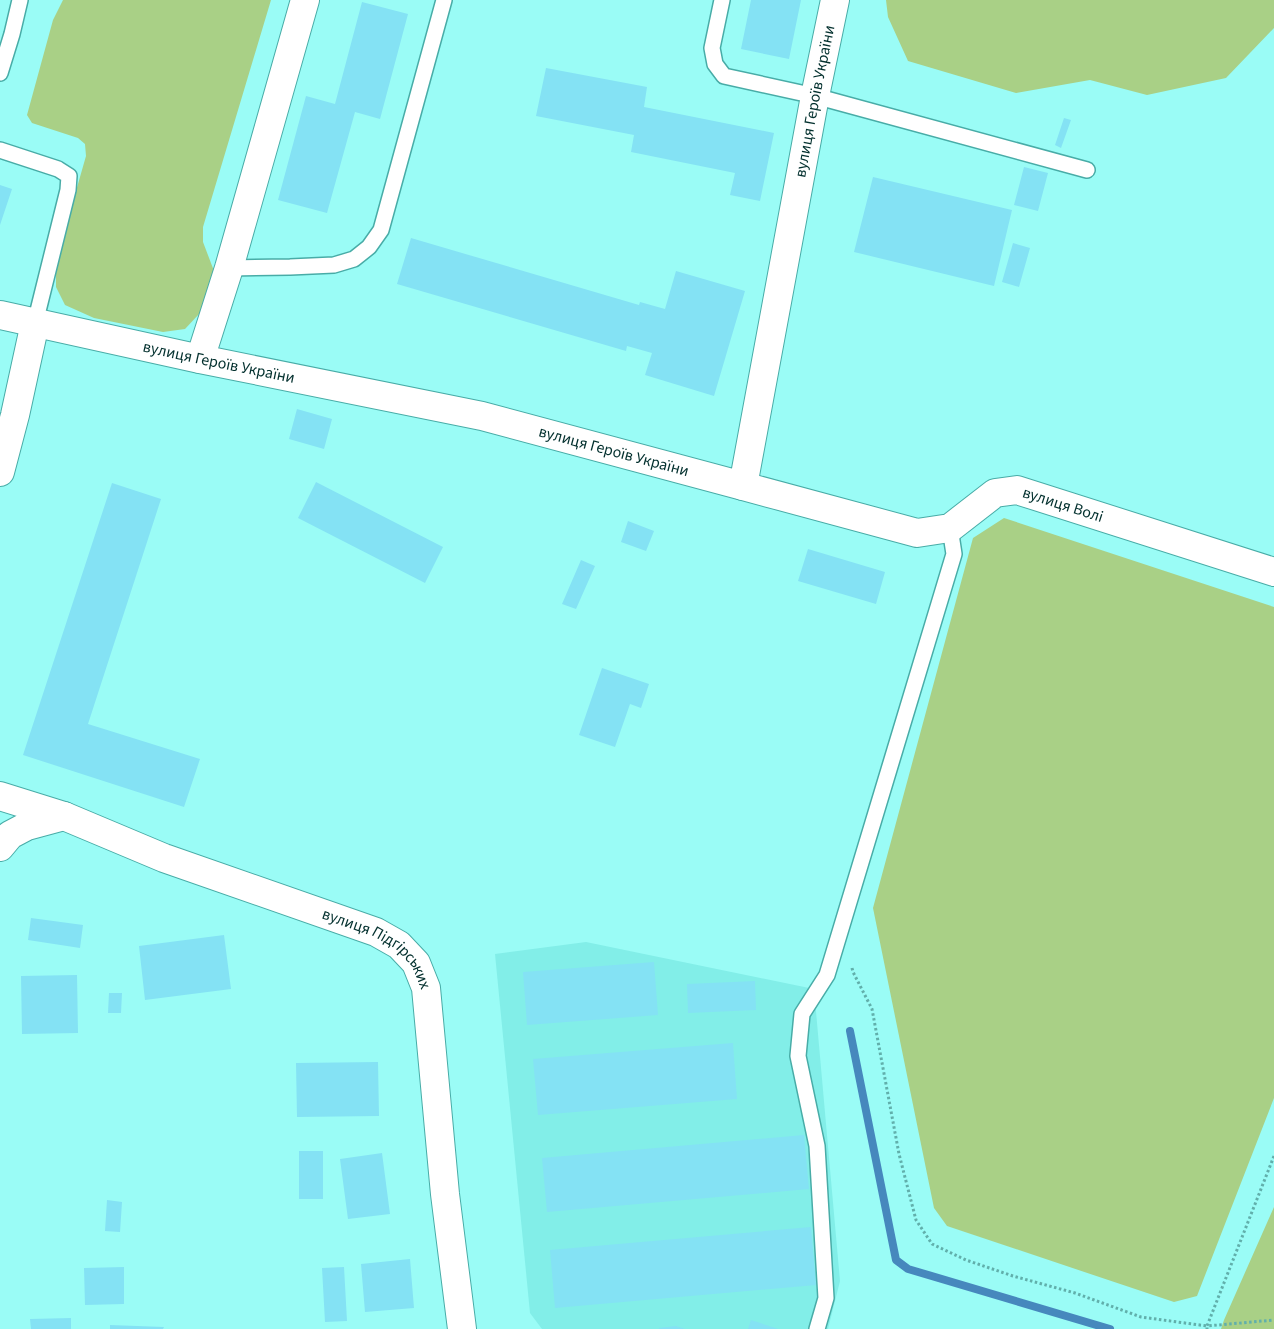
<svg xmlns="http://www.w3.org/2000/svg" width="1274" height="1329" viewBox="0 0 1274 1329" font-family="'Source Sans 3',sans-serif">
  <rect width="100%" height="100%" fill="#9afcf6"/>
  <path fill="#82eee8" d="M586,942L814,989L840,1281L828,1329H542L530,1313L495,954Z"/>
  <path fill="#a9d086" d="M63,0H271L203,227V242L214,271L200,313L185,329L163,332L94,318L65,305L56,287V261L86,156L85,144L78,138L32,123L27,115L53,20Z
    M886,0H1274V28L1226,78L1147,95L1090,80L1016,93L908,61L888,17Z
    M1004,518L1274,607V1098L1197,1296L1174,1302L947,1226L934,1208L873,908L973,538Z
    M1274,1207V1329H1221L1224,1320Z"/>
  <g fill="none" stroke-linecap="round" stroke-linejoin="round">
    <path stroke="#4688bd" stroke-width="8" d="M850,1031L896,1260L908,1269L1110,1329"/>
  </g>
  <path fill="#84e2f4" d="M751,0H801L789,59L741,49Z
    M362,2L408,14L380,119L355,112L327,213L278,200L306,96L335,104Z
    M546,68L647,87L644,107L774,133L760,201L730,195L735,173L631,152L634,135L536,116Z
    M1064,118L1071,120L1061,148L1055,145Z
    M1024,167L1048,173L1038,211L1014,205Z
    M873,177L1012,210L994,286L854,252Z
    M0,185L12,189L0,225Z
    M411,238L639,305L640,302L665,309L676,271L745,291L714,396L645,375L652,353L627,346L626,351L397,284Z
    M1013,243L1030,248L1019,287L1002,282Z
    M297,409L332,419L324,449L289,439Z
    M316,482L443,547L425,583L298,518Z
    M112,483L161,499L88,724L200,759L184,807L23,755Z
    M628,521L654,531L646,551L621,542Z
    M808,549L885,572L876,604L798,581Z
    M581,560L595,566L576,609L562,604Z
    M602,668L649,684L641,708L630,704L615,747L579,735Z
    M31,918L83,925L80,948L28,940Z
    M224,935L231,989L145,1000L139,946Z
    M654,962L658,1015L527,1025L523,972Z
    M77,975L78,1033L22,1034L21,976Z
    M755,981L756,1010L688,1013L687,984Z
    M109,993H122L121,1013H108Z
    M733,1043L737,1099L538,1115L533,1059Z
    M378,1062L379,1116L297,1117L296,1063Z
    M804,1135L809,1189L547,1212L542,1158Z
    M299,1151H323V1199H299Z
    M382,1153L390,1214L348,1219L340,1159Z
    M107,1200L122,1202L120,1232L105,1231Z
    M811,1227L816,1285L555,1308L550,1250Z
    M410,1259L414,1308L365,1312L361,1264Z
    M124,1267V1304L85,1305L84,1268Z
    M344,1267L347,1321L325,1322L322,1268Z
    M71,1318V1329H31L30,1319Z
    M751,1320L778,1329H748Z
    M110,1325L164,1327L163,1329H110Z
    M676,1326L685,1329H659V1328Z"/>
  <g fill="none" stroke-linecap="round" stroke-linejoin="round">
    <g stroke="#48aca7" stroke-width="18">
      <path id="service" d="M722,0L712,48L715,64L724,76L815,96L1087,170
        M0,73L12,34L20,0
        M0,150L58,169L69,176L68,190L35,323
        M229,268L290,267L334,265L354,259L369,247L381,230L444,0
        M817,1329L826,1298L817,1146L798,1056L802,1014L827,975L954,554L950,528"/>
    </g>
    <g stroke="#48aca7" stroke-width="30">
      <g id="minor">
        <path id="s1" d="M0,315L200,359L482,416L743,486L815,96L835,0"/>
        <path d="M200,359L229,268L305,0"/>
        <path d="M0,472L15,415L35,323"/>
        <path id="s2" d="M743,486L917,533L950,528L995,493L1017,490L1274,572"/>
        <path id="s3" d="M0,796L64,816L164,858L376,932L399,945L416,963L426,988L445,1194L462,1329"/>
        <path d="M0,847L10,835L27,826L64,816"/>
      </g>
    </g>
    <path stroke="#61afab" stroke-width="3" stroke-dasharray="2.5 2.5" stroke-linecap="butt" d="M852,968L853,972L872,1009L899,1154L916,1220L932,1244L966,1260L1013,1276L1075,1293L1141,1317L1207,1326V1329
      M1274,1156L1207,1326L1274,1320"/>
    <use href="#service" stroke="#fff" stroke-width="15"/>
    <use href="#minor" stroke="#fff" stroke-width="28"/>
  </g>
  <g text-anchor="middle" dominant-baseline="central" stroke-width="4" stroke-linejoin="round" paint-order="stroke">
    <g font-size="16" fill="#03302e" stroke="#fff">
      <text stroke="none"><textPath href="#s1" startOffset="1154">вулиця Героїв України</textPath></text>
      <text stroke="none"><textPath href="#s1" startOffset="224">вулиця Героїв України</textPath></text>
      <text stroke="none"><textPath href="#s1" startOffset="629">вулиця Героїв України</textPath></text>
      <text stroke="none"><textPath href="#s2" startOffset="341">вулиця Волі</textPath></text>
      <text stroke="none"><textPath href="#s3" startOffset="411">вулиця Підгірських</textPath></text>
    </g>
  </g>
</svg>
